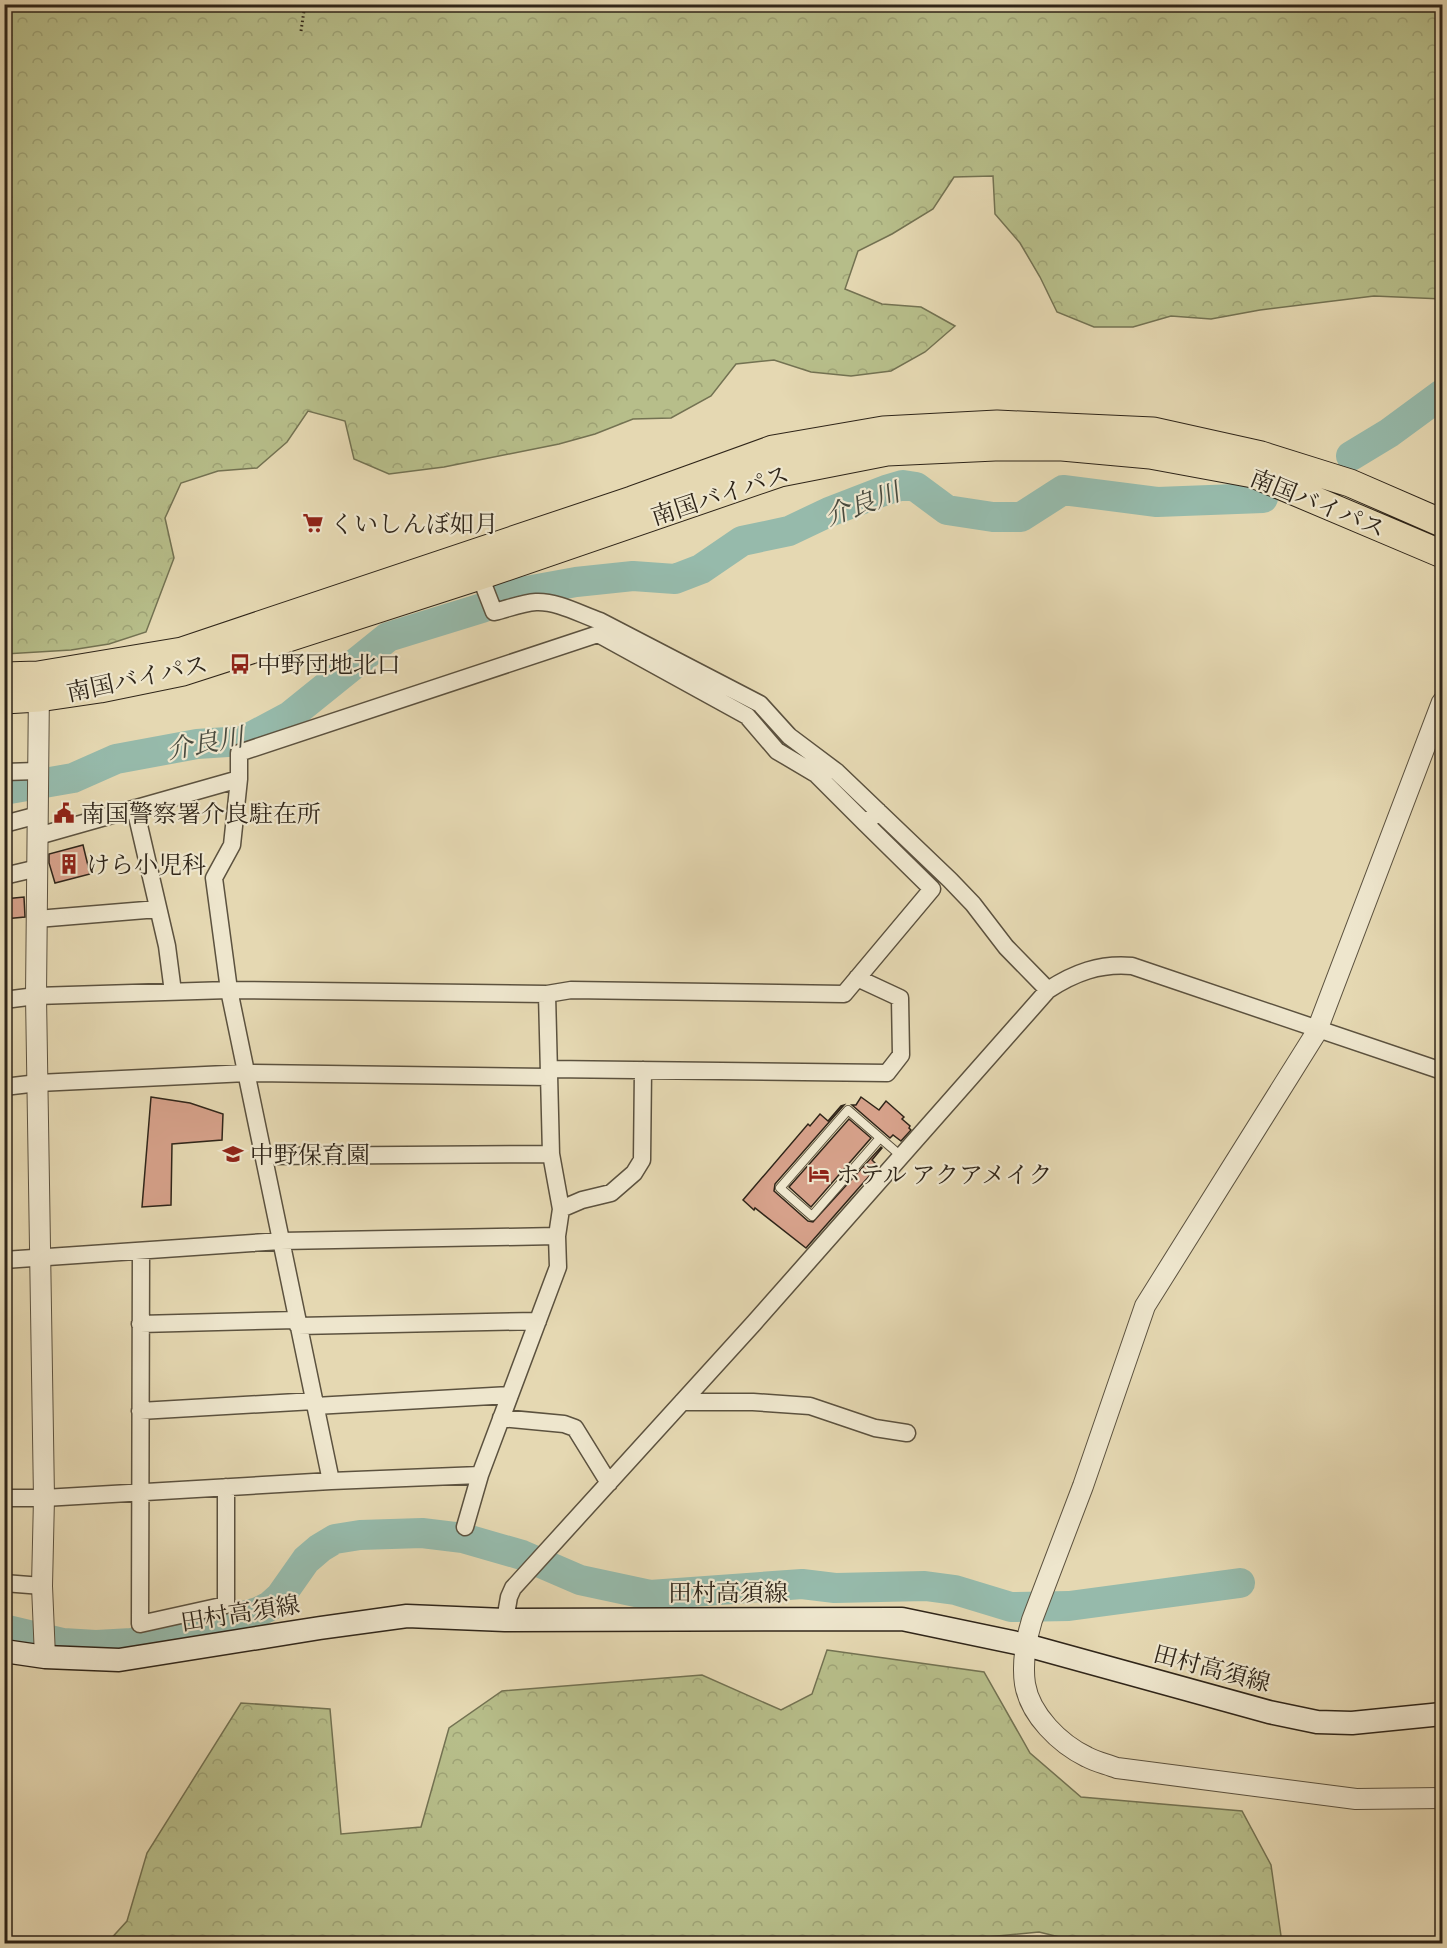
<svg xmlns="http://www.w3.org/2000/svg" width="1447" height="1948" viewBox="0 0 1447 1948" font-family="'EB Garamond','Noto Serif JP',serif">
  <defs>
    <pattern id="forest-crowns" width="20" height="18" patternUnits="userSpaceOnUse" patternTransform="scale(1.5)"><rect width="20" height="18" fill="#b7be8a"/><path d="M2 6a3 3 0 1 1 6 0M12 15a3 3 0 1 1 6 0" fill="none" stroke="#9ea376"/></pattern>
  </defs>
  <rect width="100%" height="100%" fill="#e5d8b2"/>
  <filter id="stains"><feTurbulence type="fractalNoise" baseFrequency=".00333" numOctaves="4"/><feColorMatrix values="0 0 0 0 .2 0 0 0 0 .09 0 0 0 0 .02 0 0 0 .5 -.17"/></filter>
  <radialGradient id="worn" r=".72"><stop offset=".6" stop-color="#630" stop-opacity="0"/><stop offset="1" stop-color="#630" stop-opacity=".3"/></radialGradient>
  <path fill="url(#forest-crowns)" stroke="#737252" stroke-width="1.5" d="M5,4L1442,5V299L1374,296L1260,310L1211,319L1171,316L1133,327H1094L1057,312L1040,277L1020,243L995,214L993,176L954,177L933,209L892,234L858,251L845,289L882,304L921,307L955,326L925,352L891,371L851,376L811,372L774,360L736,364L711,396L671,418L633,419L595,434L559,444L444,467L389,474L354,459L345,421L308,411L287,442L257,468L218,471L181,483L165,518L174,558L146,632L109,644L71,650L5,654Z
    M827,1650L984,1672L1030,1753L1081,1797L1242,1811L1271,1865L1282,1943L1088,1944L1039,1932L915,1944L107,1943L127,1921L147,1853L241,1703L330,1709L341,1834L421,1827L449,1728L502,1691L702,1675L781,1710L812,1694Z"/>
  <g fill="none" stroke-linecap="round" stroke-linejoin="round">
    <path stroke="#96baab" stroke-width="30" d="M1351,456L1389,433L1442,394
      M497,601L521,592L576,582L633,576L675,579L701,569L742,541L789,531L829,512L886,490L903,485L916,487L947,510L993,517H1021L1063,490L1157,502L1263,498
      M4,790L73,778L116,759L197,744L243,741L290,716L388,637L482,608
      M4,1629L63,1643L96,1645L132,1643L193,1630L258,1612L270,1606L280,1597L306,1560L320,1548L335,1539L360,1535L422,1533L463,1538L522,1555L580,1580L650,1595L802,1584L835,1588L925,1586L955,1590L1011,1607L1069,1606L1240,1583"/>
  </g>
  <path fill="#d6a18a" stroke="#2f2519" stroke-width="1.5" d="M83,845L90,874L55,883L49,863V854Z
    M24,897L25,917L4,919V899Z
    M151,1097L190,1103L223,1114L222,1140L172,1144L171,1205L142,1207Z
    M861,1097L879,1110L886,1101L904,1117L902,1119L910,1126L909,1128L911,1130L901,1141L893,1135L890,1138L852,1105H856Z
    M844,1105L775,1184L774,1191L808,1221L813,1222L881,1147L882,1148L872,1160L878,1166L806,1248L755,1208L754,1210L743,1200L808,1124L810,1126L820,1114L828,1121L841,1106Z
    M849,1119L871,1138L811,1207L789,1187Z"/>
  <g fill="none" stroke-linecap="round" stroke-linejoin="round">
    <g stroke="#5c523f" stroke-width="10">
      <path id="service" d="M880,1138L812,1216L780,1188L848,1110L901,1156"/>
    </g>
    <g stroke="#5c523f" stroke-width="19">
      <path id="minor" d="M480,576L494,612C507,609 522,603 536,602C557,601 580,614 600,621L760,704L789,736L837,772L950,880L973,904L1006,947L1048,990
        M4,772L37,771
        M135,808L167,946L173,992
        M4,824L38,815
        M38,836L239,779
        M4,876L38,868
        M37,919L158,909
        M4,1000L36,996L229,990L547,994L571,990L844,994L932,889L866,824L878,811
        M549,1069L887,1073L901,1055L900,998L857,978
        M4,1087L38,1083L247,1073L549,1077
        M263,1156L551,1154
        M561,1209L582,1200L611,1193L634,1173L642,1160L643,1070
        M141,1251L140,1624L226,1605V1487
        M4,1260L281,1241L557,1236
        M140,1324L297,1320
        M298,1326L538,1321
        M682,1402H753L810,1406L875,1428L907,1433
        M315,1406L510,1395
        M140,1411L314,1401
        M501,1418L564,1424L575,1428L609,1483
        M331,1481L229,990L214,878L232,845L239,779V753L598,634L747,716L777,751L816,774L866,824
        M4,1498H44L331,1481L480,1475L558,1267L557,1236L561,1209L551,1154L547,994
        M465,1527L480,1475
        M4,1583L42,1586
        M505,1620L509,1597L513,1588L754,1323L1048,990C1074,973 1100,963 1132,966L1442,1071"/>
    </g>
    <g stroke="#5c523f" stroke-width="22">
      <path id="tertiary" d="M39,687L36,996L44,1498L42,1586L45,1657
        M1442,702L1316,1033L1145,1306L1083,1486L1032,1620C1026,1639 1022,1664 1025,1684C1030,1715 1060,1744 1087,1757C1096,1762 1107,1764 1117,1768L1356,1799L1442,1798"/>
    </g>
    <g stroke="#2f2519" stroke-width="25">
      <path id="secondary" d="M4,1651L45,1657L119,1660L320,1628L407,1616L505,1620L902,1619L1026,1645L1269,1712L1317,1722L1352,1723L1442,1714"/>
    </g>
    <g stroke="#2f2519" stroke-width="29">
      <path id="trunk" d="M4,676L38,675L182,651L632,500L773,449L883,430L997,424L1153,431L1261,455L1350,483L1442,523
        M4,700L39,698L100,689L183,672L480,576L780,473L887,452L995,447H1062L1150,455L1253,474L1442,554"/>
    </g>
    <path stroke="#2f2519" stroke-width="3" stroke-dasharray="1.5 3" stroke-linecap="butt" d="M301,31L305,4"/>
    <use href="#service" stroke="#eee6cd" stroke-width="8"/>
    <use href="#minor" stroke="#eee6cd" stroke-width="16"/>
    <use href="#tertiary" stroke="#eee6cd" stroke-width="20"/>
    <use href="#secondary" stroke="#eee6cd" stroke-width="22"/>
    <use href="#trunk" stroke="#e5d8b2" stroke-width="27"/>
  </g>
  <defs>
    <g id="supermarket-bare" transform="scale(1.62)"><path d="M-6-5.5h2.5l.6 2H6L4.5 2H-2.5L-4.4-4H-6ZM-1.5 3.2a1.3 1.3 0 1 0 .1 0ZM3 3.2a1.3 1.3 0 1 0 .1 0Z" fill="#8f2418" stroke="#eee6cd" stroke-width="2.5" paint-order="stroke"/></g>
    <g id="bus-bare" transform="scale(1.62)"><path d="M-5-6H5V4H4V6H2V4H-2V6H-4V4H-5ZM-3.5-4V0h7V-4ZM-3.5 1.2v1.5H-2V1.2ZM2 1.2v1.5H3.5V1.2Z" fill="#8f2418" stroke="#eee6cd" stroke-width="2.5" paint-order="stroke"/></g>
    <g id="civic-bare" transform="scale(1.62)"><path d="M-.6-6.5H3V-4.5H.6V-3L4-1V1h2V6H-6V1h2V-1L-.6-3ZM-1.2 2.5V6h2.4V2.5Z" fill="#8f2418" stroke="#eee6cd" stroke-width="2.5" paint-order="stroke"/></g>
    <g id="building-bare" transform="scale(1.62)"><path d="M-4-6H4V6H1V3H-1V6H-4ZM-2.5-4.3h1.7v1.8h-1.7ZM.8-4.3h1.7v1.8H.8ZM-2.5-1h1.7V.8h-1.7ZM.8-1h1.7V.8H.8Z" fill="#8f2418" stroke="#eee6cd" stroke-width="2.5" paint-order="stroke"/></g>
    <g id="school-bare" transform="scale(1.62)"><path d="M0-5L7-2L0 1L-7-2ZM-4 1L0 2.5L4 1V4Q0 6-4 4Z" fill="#8f2418" stroke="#eee6cd" stroke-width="2.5" paint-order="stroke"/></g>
    <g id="hotel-bare" transform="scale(1.62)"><path d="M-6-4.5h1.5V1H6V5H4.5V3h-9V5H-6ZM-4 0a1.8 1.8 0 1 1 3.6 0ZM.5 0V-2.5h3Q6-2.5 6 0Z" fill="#8f2418" stroke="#eee6cd" stroke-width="2.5" paint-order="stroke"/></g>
  </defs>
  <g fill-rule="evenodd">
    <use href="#supermarket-bare" x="313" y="523"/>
    <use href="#bus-bare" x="240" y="664"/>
    <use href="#civic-bare" x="64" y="813"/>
    <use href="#building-bare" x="69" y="864"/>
    <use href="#school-bare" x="233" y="1154"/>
    <use href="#hotel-bare" x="819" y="1174"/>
  </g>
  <g text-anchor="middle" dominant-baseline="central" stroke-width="4.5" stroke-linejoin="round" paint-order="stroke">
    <g font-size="24" fill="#2f2519" stroke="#eee6cd">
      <text transform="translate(720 495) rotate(-18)">南国バイパス</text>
      <text transform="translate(1318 503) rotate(22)">南国バイパス</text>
      <text transform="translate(137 678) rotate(-12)">南国バイパス</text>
      <text x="728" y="1592">田村高須線</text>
      <text transform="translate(240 1613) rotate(-9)">田村高須線</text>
      <text transform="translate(1212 1668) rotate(15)">田村高須線</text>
    </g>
    <g font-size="24" fill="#2f2519" stroke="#eee6cd" text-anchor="start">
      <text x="330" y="523">くいしんぼ如月</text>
      <text x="257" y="664">中野団地北口</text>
      <text x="81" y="813">南国警察署介良駐在所</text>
      <text x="86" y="864">けら小児科</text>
      <text x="250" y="1154">中野保育園</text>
      <text x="836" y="1174">ホテル アクアメイク</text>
    </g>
    <g font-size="26" font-style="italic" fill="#494a3e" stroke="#eee6cd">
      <text transform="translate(862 504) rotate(-20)">介良川</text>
      <text transform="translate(205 743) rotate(-10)">介良川</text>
    </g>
  </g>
  <rect width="1447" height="1948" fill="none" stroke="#e5d8b2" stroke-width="24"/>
  <rect x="6" y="6" width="1435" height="1936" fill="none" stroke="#2f2519" stroke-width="3"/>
  <rect x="12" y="12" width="1423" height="1924" fill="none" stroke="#2f2519" stroke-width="1.5"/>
  <rect width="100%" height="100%" filter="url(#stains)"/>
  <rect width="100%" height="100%" fill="url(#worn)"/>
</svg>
